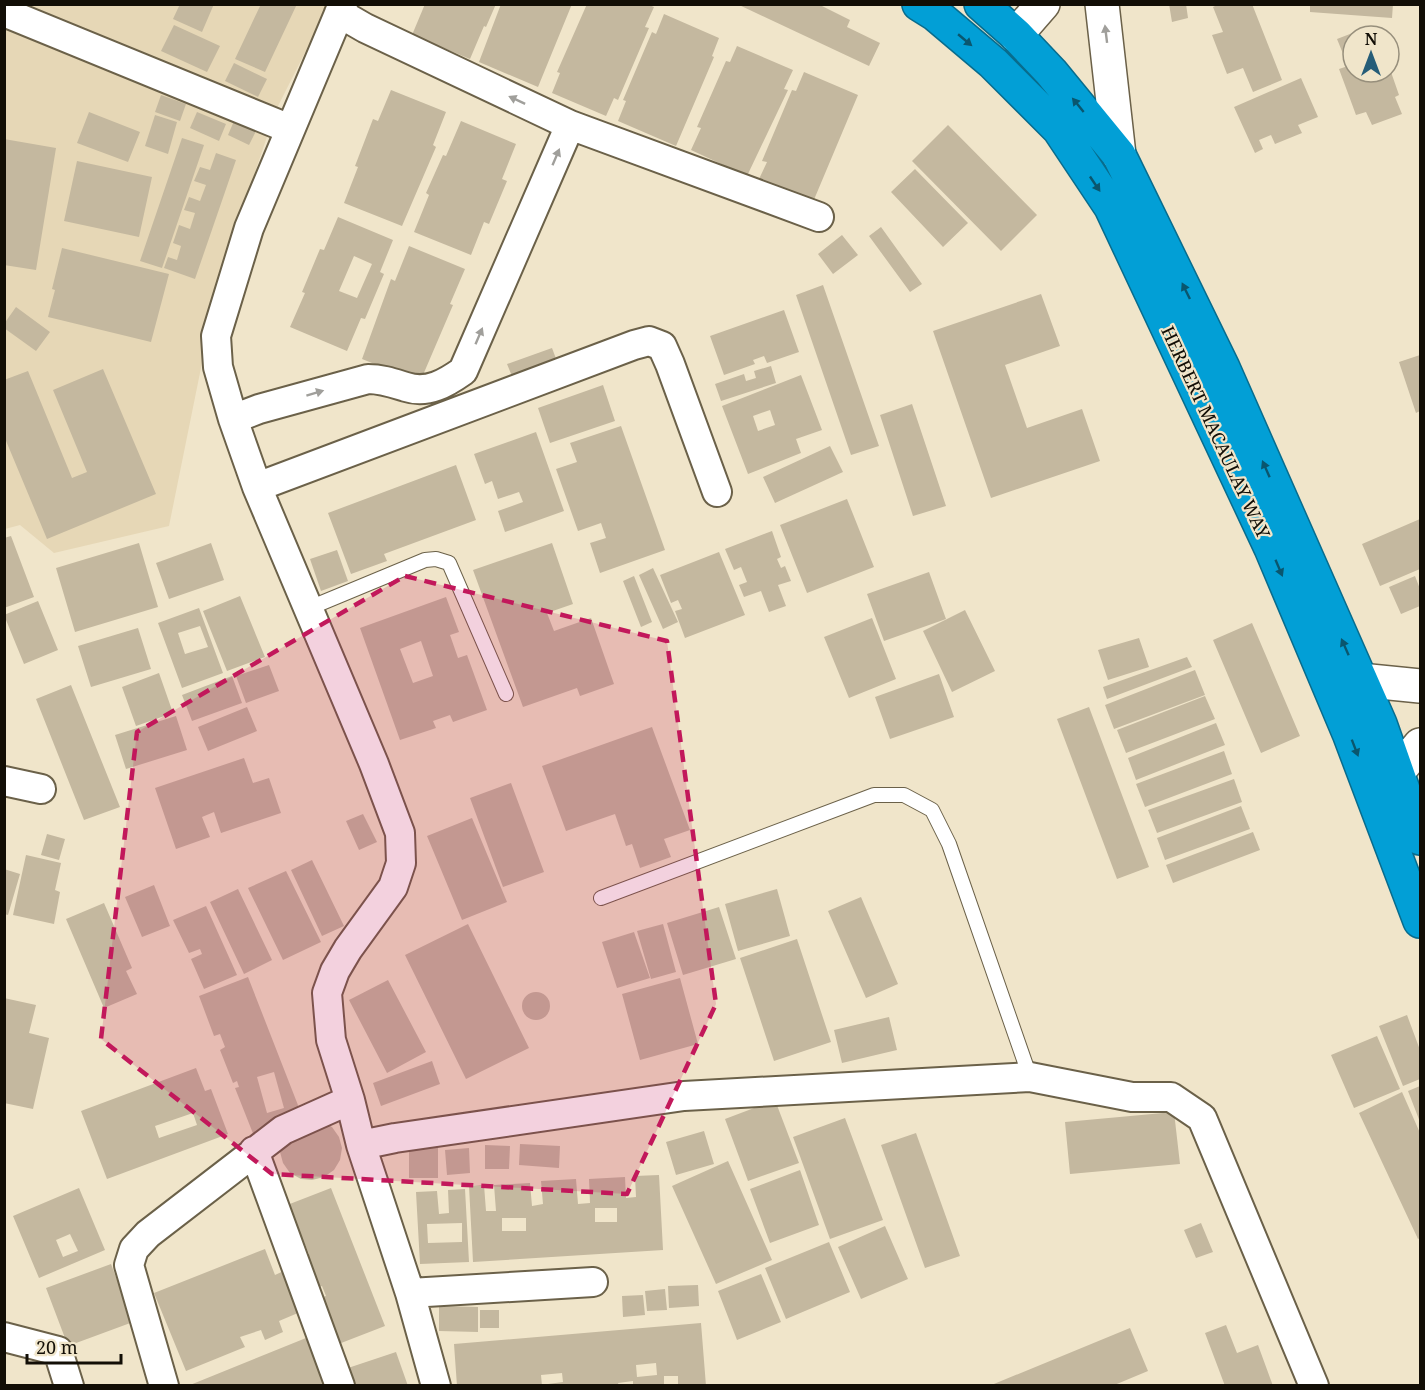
<svg xmlns="http://www.w3.org/2000/svg" width="1425" height="1390" viewBox="0 0 1425 1390" font-family="'Noto Serif',serif">
  <rect width="100%" height="100%" fill="#f0e5ca"/>
  <path fill="#e6d7b6" d="M5,5H329L276,110L219,279L169,526L54,553L20,525L5,529Z"/>
  <path fill="#c4b89f" fill-rule="evenodd" d="M180,4H214L202,32L173,19Z
    M261,4H297L265,72L235,59Z
    M425,4H496L486,27L484,26L470,59L412,35Z
    M501,4H572L538,87L479,62Z
    M587,4H647L654,7L645,27L649,28L618,100L614,98L606,116L552,93L560,73L557,72Z
    M737,4H818L850,20L847,27L880,43L869,66Z
    M1169,4H1186L1188,18L1172,22Z
    M1219,4H1252L1282,80L1253,92L1243,68L1227,74L1212,35L1223,32L1213,7Z
    M1310,4H1393L1392,18L1310,12Z
    M664,14L719,38L712,56L714,57L676,146L618,121L626,101L623,100L652,32L656,34Z
    M174,25L220,46L207,72L161,51Z
    M1368,27L1370,34L1375,32L1377,36H1353V72H1391L1399,95L1395,97L1402,114L1372,125L1366,112L1356,115L1339,69L1348,66L1337,39Z
    M737,46L793,70L784,89L788,90L747,176L691,150L701,128L697,127L726,61L730,62Z
    M234,63L267,79L258,97L225,81Z
    M804,72L858,95L813,202L759,179L767,162L762,161L792,90L796,91Z
    M1301,78L1318,117L1298,125L1302,133L1275,144L1271,135L1259,140L1263,149L1255,153L1234,107Z
    M391,90L446,112L433,145L436,147L402,226L344,203L358,167L355,166L373,119L378,121Z
    M161,95L186,104L180,121L155,112Z
    M89,112L140,132L128,162L77,143Z
    M197,112L226,124L219,141L190,128Z
    M237,114L259,125L249,145L228,135Z
    M155,115L177,122L168,154L145,146Z
    M461,121L516,144L502,179L507,181L489,224L484,222L471,255L414,232L429,195L426,193L443,155L446,156Z
    M948,125L1037,215L1001,251L912,161Z
    M182,138L204,145L162,268L140,261Z
    M4,139L56,148L36,270L4,265Z
    M216,153L236,160L195,279L164,268L168,257L177,260L181,246L173,243L179,225L190,229L195,213L184,210L189,197L200,201L206,185L194,181L200,167L210,170Z
    M77,161L152,177L139,237L64,221Z
    M915,169L968,223L943,247L891,192Z
    M338,217L393,240L380,272L384,274L365,319L361,318L347,351L290,327L305,293L302,292L320,249L324,250ZM354,256L372,264L357,298L339,291Z
    M881,227L922,284L910,292L869,236Z
    M842,235L858,255L833,274L818,254Z
    M409,246L465,269L450,304L453,305L420,382L362,359L391,279L395,281Z
    M62,248L169,274L151,342L48,317L55,290L52,289Z
    M823,285L879,446L851,455L796,295Z
    M1041,294L1060,346L1005,365L1027,428L1082,409L1100,461L991,498L933,331Z
    M16,307L50,332L36,351L4,328V324Z
    M784,310L799,352L767,363L764,356L753,360L755,364L724,375L710,336Z
    M552,348L558,364L514,381L507,364Z
    M1420,355V411L1416,413L1399,362Z
    M771,366L776,383L721,401L715,384L744,374L746,381L756,378L754,371Z
    M103,369L156,494L47,539L4,436V380L28,371L72,478L87,472L53,390Z
    M801,375L822,430L796,439L801,453L748,474L722,406ZM770,410L775,425L758,431L753,416Z
    M603,385L615,421L550,443L538,408Z
    M912,404L946,506L913,516L880,415Z
    M621,426L665,550L600,573L590,543L606,538L601,523L578,531L556,469L577,462L570,443Z
    M536,432L564,511L505,532L498,511L523,502L519,492L498,499L492,481L485,484L474,454Z
    M830,446L843,472L775,503L763,477Z
    M456,465L476,520L384,554L387,561L351,574L328,513Z
    M847,499L874,567L807,593L780,525Z
    M1420,519V569L1380,586L1362,544Z
    M772,531L781,557L777,559L781,568L785,566L791,581L778,585L786,606L769,612L761,591L744,597L739,585L747,582L741,567L734,570L725,549Z
    M11,536L34,597L4,608V538Z
    M139,543L158,607L75,632L56,568Z
    M211,543L224,580L169,599L156,563Z
    M552,543L573,604L547,613L554,631L591,618L614,684L580,696L577,688L523,707L473,570Z
    M337,550L348,581L321,591L310,559Z
    M719,552L745,615L685,638L675,611L682,609L678,600L671,603L660,575Z
    M653,568L678,622L663,629L639,575Z
    M929,572L946,619L884,641L867,594Z
    M634,576L652,622L641,627L623,581Z
    M1415,576L1420,589V606L1401,614L1389,587Z
    M240,596L265,657L227,671L203,611Z
    M446,597L459,632L450,635L458,658L467,655L487,710L453,722L450,715L433,721L436,728L400,740L360,628ZM421,641L433,676L413,683L400,649Z
    M38,601L58,650L24,664L4,615Z
    M199,608L223,673L182,688L158,623ZM200,626L208,647L185,654L178,633Z
    M965,610L995,671L952,692L923,631Z
    M872,618L896,679L849,698L824,637Z
    M1252,623L1300,736L1261,753L1213,640Z
    M138,628L151,669L91,687L78,646Z
    M1139,638L1149,667L1108,680L1098,650Z
    M1187,657L1192,667L1107,699L1103,687Z
    M269,665L279,691L246,703L236,676Z
    M1195,670L1205,695L1114,729L1105,705Z
    M159,673L173,713L136,726L122,687Z
    M939,674L954,717L890,739L875,697Z
    M232,676L242,703L192,721L182,695Z
    M71,685L120,807L84,820L36,699Z
    M1205,696L1215,719L1126,753L1117,730Z
    M247,707L257,731L208,751L198,727Z
    M1089,707L1149,867L1117,879L1057,719Z
    M176,716L187,750L126,769L115,735Z
    M1216,723L1225,745L1136,780L1128,758Z
    M652,727L690,830L664,839L671,857L640,868L632,844L626,846L615,814L566,831L542,766Z
    M1224,751L1232,774L1145,807L1136,784Z
    M244,758L253,783L269,778L281,813L221,833L214,812L202,817L210,837L176,849L155,788Z
    M1234,779L1242,802L1157,833L1148,810Z
    M511,783L544,872L503,887L470,798Z
    M1241,806L1250,829L1165,860L1157,838Z
    M363,814L377,842L359,850L346,821Z
    M472,818L507,902L462,920L427,836Z
    M1253,832L1260,850L1173,883L1166,865Z
    M47,834L65,839L59,860L41,855Z
    M26,855L61,863L55,890L60,892L54,924L13,915Z
    M312,860L344,926L322,936L291,870Z
    M4,869L20,874L8,915L4,914Z
    M286,871L321,942L283,960L248,888Z
    M154,885L170,926L142,937L125,897Z
    M238,889L272,960L244,974L210,902Z
    M777,889L790,936L738,951L725,904Z
    M861,897L898,984L866,998L828,911Z
    M104,903L132,968L126,971L137,994L104,1008L66,919Z
    M206,906L237,975L204,989L191,959L202,954L200,949L189,953L173,920Z
    M719,907L736,959L683,975L667,923Z
    M468,924L529,1048L466,1079L405,955Z
    M663,924L676,972L651,979L637,931Z
    M634,932L650,978L617,988L602,942Z
    M797,939L831,1042L774,1061L740,958Z
    M248,977L303,1118L254,1136L235,1088L239,1087L237,1081L233,1083L220,1050L225,1047L220,1034L214,1036L199,996ZM274,1072L284,1108L267,1113L257,1077Z
    M680,978L698,1044L640,1060L622,994Z
    M388,980L426,1052L387,1073L349,1000Z
    M522 1006a14 14 0 1 1 28 0a14 14 0 1 1-28 0Z
    M4,998L36,1005L29,1033L49,1038L33,1109L4,1103Z
    M1407,1015L1420,1050V1079L1403,1086L1379,1026Z
    M889,1017L897,1050L842,1063L834,1030Z
    M1377,1036L1400,1089L1354,1108L1331,1055Z
    M432,1061L440,1084L381,1106L373,1083Z
    M196,1068L205,1091L211,1089L228,1134L107,1179L81,1111ZM193,1113L197,1125L159,1138L155,1126Z
    M1420,1086V1122L1408,1091Z
    M1402,1092L1420,1133V1238L1418,1239L1359,1113Z
    M775,1100L799,1163L748,1181L725,1119Z
    M1174,1112L1180,1164L1070,1174L1065,1122Z
    M845,1118L883,1220L830,1239L793,1137Z
    M321,1121L332,1127L339,1137L342,1148L340,1160L334,1170L324,1177L312,1180L301,1179L290,1173L283,1163L280,1152L282,1140Z
    M704,1131L714,1164L676,1175L666,1142Z
    M916,1133L960,1256L925,1268L881,1145Z
    M520,1144L560,1146L559,1168L519,1165Z
    M485,1145L510,1146L509,1169H485Z
    M409,1148H438V1178H409Z
    M469,1148L470,1173L447,1175L445,1150Z
    M728,1161L772,1260L716,1284L672,1186Z
    M800,1170L819,1225L770,1243L750,1189Z
    M659,1175L663,1250L473,1262L469,1186L484,1185L486,1211H496L494,1185L530,1183L532,1206L543,1204L541,1181L576,1179L578,1204L590,1203L589,1179L625,1177L626,1198L636,1197L635,1176ZM595,1208H617V1222H595ZM502,1218H526V1231H502Z
    M79,1188L105,1250L39,1278L13,1216ZM70,1234L78,1251L63,1257L56,1240Z
    M331,1188L385,1326L336,1345L317,1299L326,1296L322,1286L314,1289L301,1257L309,1254L304,1242L297,1245L282,1207Z
    M465,1189L469,1262L420,1264L416,1192L437,1191L439,1214L449,1213L448,1190ZM462,1223V1242L428,1243L427,1224Z
    M1201,1223L1213,1252L1196,1258L1184,1230Z
    M885,1226L908,1279L861,1299L838,1247Z
    M829,1242L850,1292L786,1319L765,1268Z
    M265,1249L275,1275L288,1269L305,1310L279,1321L283,1332L265,1340L261,1330L240,1337L245,1347L186,1371L154,1293Z
    M111,1264L133,1322L68,1346L46,1288Z
    M761,1274L781,1322L737,1340L718,1291Z
    M698,1285L699,1306L669,1308L668,1286Z
    M665,1289L667,1310L647,1311L645,1291Z
    M643,1295L645,1315L623,1317L622,1296Z
    M439,1306L478,1307V1332L439,1331Z
    M480,1310H499V1328H480Z
    M701,1323L706,1386H678V1376H664V1386H633V1381L618,1383L619,1386H548V1384L563,1382L562,1373L541,1375L542,1386H457L454,1344ZM656,1363L657,1375L637,1377L636,1365Z
    M1226,1325L1237,1353L1258,1345L1273,1386H1225L1205,1333Z
    M1130,1328L1148,1371L1112,1386H989Z
    M306,1338L316,1362L321,1360L331,1386L190,1385Z
    M396,1352L408,1386H354L348,1368Z"/>
  <g fill="none" stroke-linecap="round" stroke-linejoin="round">
    <g stroke="#6b6149" stroke-width="16">
      <path id="lane" d="M307,609L425,560L436,559L449,563L506,694
        M601,898L874,795H904L932,810L949,844L1030,1077"/>
    </g>
    <g stroke="#6b6149" stroke-width="32">
      <path id="street" d="M343,4L249,228L216,336L218,367L233,419L257,487L374,764L400,833L401,863L393,887L348,949L335,971L327,993L331,1040L350,1100L361,1145L410,1293L436,1386
        M4,12L290,129
        M339,13L365,28L570,125L819,217
        M233,419L259,409L368,379C382,379 393,383 406,387C428,394 446,383 463,371L570,125
        M257,487L634,345L649,341L662,346L670,364L717,492
        M4,781L41,789
        M361,1145L395,1138L684,1096L1030,1077L1132,1097H1171L1202,1118L1314,1386
        M254,1151L340,1386
        M410,1293L593,1282
        M4,1337L58,1351L69,1386
        M164,1386L129,1265L134,1249L148,1234L283,1130L350,1100"/>
    </g>
    <g stroke="#6b6149" stroke-width="36">
      <path id="secondary" d="M1102,4L1119,155
        M1016,35L1043,4
        M1360,680L1420,686
        M1397,773L1420,745"/>
    </g>
    <g stroke="#086c8d" stroke-width="36">
      <path id="highway" d="M919,4L935,14L993,63L1059,129L1111,207L1271,548L1349,733L1420,921
        M981,4L1016,35L1051,72L1119,155L1223,368L1380,724L1420,838"/>
    </g>
    <use href="#lane" stroke="#fff" stroke-width="14"/>
    <use href="#street" stroke="#fff" stroke-width="28"/>
    <use href="#secondary" stroke="#fff" stroke-width="33"/>
    <use href="#highway" stroke="#029fd6" stroke-width="33"/>
  </g>
  <defs><path id="oneway-solid" d="M-6-.8H1V-3.2L6.5 0L1 3.2V.8H-6Z" transform="scale(1.5)"/></defs>
  <g fill="#a09f9b">
    <use href="#oneway-solid" transform="translate(1106 34) rotate(-97)"/>
    <use href="#oneway-solid" transform="translate(517 100) rotate(-155)"/>
    <use href="#oneway-solid" transform="translate(556 157) rotate(-67)"/>
    <use href="#oneway-solid" transform="translate(479 336) rotate(-67)"/>
    <use href="#oneway-solid" transform="translate(315 393) rotate(-17)"/>
  </g>
  <g fill="#0a566e">
    <use href="#oneway-solid" transform="translate(965 40) rotate(40)"/>
    <use href="#oneway-solid" transform="translate(1078 105) rotate(-129)"/>
    <use href="#oneway-solid" transform="translate(1095 184) rotate(56)"/>
    <use href="#oneway-solid" transform="translate(1186 291) rotate(-116)"/>
    <use href="#oneway-solid" transform="translate(1266 469) rotate(-114)"/>
    <use href="#oneway-solid" transform="translate(1279 568) rotate(67)"/>
    <use href="#oneway-solid" transform="translate(1345 647) rotate(-114)"/>
    <use href="#oneway-solid" transform="translate(1355 748) rotate(69)"/>
  </g>
  <path fill="#c2185b" fill-opacity="0.2" stroke="#c2185b" stroke-width="4.5" stroke-dasharray="12 8" stroke-linejoin="round" d="M405,576L667,641L716,1004L627,1194L272,1174L101,1039L137,732Z"/>
  <g text-anchor="middle" dominant-baseline="central" stroke-width="4.5" stroke-linejoin="round" paint-order="stroke">
    <g font-size="18" fill="#120e06" stroke="#f0e5ca">
      <text transform="translate(1216 432) rotate(65)">HERBERT MACAULAY WAY</text>
    </g>
  </g>
  <rect width="1425" height="1390" fill="none" stroke="#120e06" stroke-width="12"/>
  <g transform="translate(1371 54)"><circle r="28" fill="#f0e5ca" stroke="#978f7c" stroke-width="1.5"/>
  <path d="M0-4.5L10 22L0 15L-10 22Z" fill="#265d78"/>
  <text y="-9" font-size="16" font-weight="bold" text-anchor="middle" fill="#120e06">N</text>
  </g>
  <path d="M27 1354v9h94v-9" fill="none" stroke="#120e06" stroke-width="3"/>
  <text x="36" y="1354" font-size="18" fill="#120e06" stroke="#f0e5ca" stroke-width="4.5" paint-order="stroke">20 m</text>
</svg>
